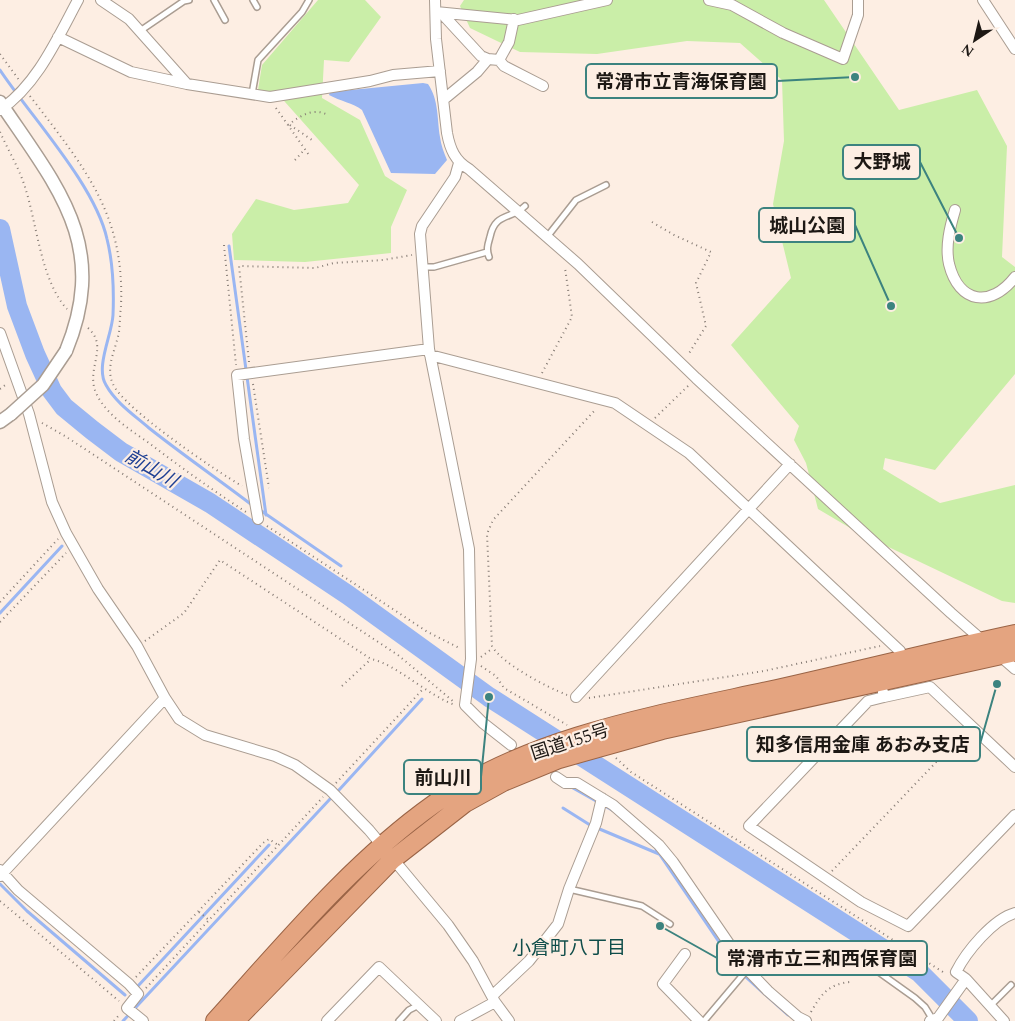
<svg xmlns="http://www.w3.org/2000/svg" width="1015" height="1021" viewBox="0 0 1015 1021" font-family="Spectral,'Noto Sans JP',serif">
  <rect width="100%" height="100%" fill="#fdeee3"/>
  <path fill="#caeea8" d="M318,0H365L381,17L349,62L324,60L322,98L360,120L385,176L407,190L391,227V253L305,262L234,260L232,234L256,199L294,210L348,203L359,185L277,93L258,90L262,65Z
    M464,0H824L899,110L977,90L1007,146L1002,257L1015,267V374L935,470L885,458L883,469L940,503L1015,485V603L1002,601L857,532L818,509L806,463L794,440L799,426L731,345L791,278L773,204L784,141L782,80L740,43L687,41L597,54L520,52L470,28L460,6Z"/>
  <path fill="#9ab6f2" d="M423,83L428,84C439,100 437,119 440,137C441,145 444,153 447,160L435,174L391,173L362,110C353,103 340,101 329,95L330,92Z"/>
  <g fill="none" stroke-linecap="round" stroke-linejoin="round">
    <path stroke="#9ab6f2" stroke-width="3" d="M0,70C32,118 95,185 107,239C113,263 114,291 113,315C112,335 95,367 106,385C116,403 134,415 149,428C183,455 218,479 252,505
      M229,246L266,515
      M260,510L341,566
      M0,613L62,546
      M573,788L612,810
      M339,790L422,699
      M563,808L590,825L659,854
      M656,849L738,970L788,1015
      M0,884L27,911L125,995
      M138,986L269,845
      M123,1021L330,799"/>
    <path stroke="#9ab6f2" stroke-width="20" d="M0,229L17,306L35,354L52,391L64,407L92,430L121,452L210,503L348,595L489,697L919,972L968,1021"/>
    <g stroke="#aa9d92" stroke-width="8">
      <path id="service" d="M214,0L225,20
        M253,0L257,7
        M140,31L184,1L189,0
        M252,94L258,60L302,12L309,0
        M547,237L576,200L606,185
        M489,257C486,249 488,244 490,237C495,212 511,220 525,206
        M423,267H434L487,252
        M569,889L642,906L670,924
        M845,948L915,998L925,1007L933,1020
        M991,1005L1011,985
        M399,1021L409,1010L419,1005
        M704,1021L747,970"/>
    </g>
    <g stroke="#aa9d92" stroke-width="12">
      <path id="minor" d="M101,0L129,19L187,84L270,97L370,81L393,75L440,71
        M435,0L436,39L447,133C450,149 455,161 469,169L578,264L696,378L951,613L1015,669
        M709,0L732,5L783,33L843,59L858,15V0
        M983,0L1015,49
        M436,12L518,20L607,0
        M58,37L131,72L187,84
        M488,59L499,60L509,42L514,19
        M499,60L504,66L543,86
        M443,100L477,72L488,59L481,56L445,17L443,13
        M0,110C37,85 57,39 78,0
        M459,163L455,177L422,226L420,234L429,349L469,549L471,659L465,705L483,723L511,745
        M955,210C950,227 945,246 949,264C959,304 991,308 1015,277
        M0,333L29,414L52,502L66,533L98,589L137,646L165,698L179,719L205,735L275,756L295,765L330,790L369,830L448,925L473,961L495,1002L509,1021
        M430,355L615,403L689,453L900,651L904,661
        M258,519L244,439L237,375L429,349
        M883,692L884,697L930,687L1015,767
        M576,697L790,464
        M884,697L868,701L749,826L861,902L908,926L1015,815
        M556,777L565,783H577L613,805L659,845L673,862L745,967L768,991L798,1017L806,1021
        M0,870L18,890L129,984L138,994L127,1008L143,1021
        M0,876L165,698
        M685,954L663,984L699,1021
        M966,979L1004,1021
        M492,996L529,961L558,924L569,889L596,823L602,798
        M327,1021L379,967L436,1021
        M460,1021L495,1002
        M930,1021L938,1018L966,979L956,972C966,952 993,919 1015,913"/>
    </g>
    <g stroke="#aa9d92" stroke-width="15">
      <path id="tertiary" d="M0,102C57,187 110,244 66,351
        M0,422L11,414"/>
    </g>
    <g stroke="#9a6446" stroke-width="20">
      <path id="trunk" d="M215,1021C283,946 351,863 434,804C531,735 663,714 777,689C857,671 936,651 1015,634
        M235,1021L392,860L465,803L503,782L559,759L662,730L1015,652"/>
    </g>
    <path stroke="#867c75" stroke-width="2" stroke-dasharray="1 4" stroke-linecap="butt" d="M0,54L19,80
      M30,96C83,166 125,213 121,306C120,314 120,323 119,332C116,349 105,367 113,384C123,408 216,471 242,486
      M276,108L309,155
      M288,125C300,116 313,107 328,115
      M290,125L312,140
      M0,132C8,150 19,168 25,187C37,224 41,281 67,309
      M295,160L305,149
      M652,222L674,235L711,252L696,283L706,326L688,355
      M224,245L236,365
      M88,328C110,347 84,370 97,395C108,417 134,432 153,446C183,469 214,491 246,512
      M249,362L239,266L315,268L334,263L383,260L412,255
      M542,373L572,317L565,268
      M253,384L269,488
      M0,389L8,383
      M655,418L689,385
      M42,423L65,436L398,655L454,702
      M267,526L426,631L461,649
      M0,602L58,539
      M0,622L66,553
      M145,641L184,613L220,560L371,659C396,664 427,695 455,705
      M481,657L493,648
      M481,666L496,676L504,688L567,725
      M342,686L371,659
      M567,695C547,687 502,664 492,646L487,534L493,520L596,409
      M589,698L764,671L880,646
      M616,758L631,772L946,974
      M336,783L423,689
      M832,871L964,733
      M0,901L119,1001
      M199,912L209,920
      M136,977L263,843L269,839L278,845
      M146,988L323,797
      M811,1012C821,994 829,984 850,982
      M114,1021L120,1014"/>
    <use href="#service" stroke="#fff" stroke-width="5"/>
    <use href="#minor" stroke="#fff" stroke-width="10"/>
    <use href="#tertiary" stroke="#fff" stroke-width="12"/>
    <use href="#trunk" stroke="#e4a480" stroke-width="18"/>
    <g stroke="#aa9d92" stroke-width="15" stroke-linecap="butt">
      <path id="tertiary-bridge" d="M11,414L43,385L66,351"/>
    </g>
    <use href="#tertiary-bridge" stroke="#fff" stroke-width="12"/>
  </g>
  <g text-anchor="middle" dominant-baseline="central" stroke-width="4.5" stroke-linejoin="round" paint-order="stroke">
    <g font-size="18" fill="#1d1814" stroke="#fdeee3">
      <text transform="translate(570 742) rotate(-18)">国道155号</text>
    </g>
    <g font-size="19" font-style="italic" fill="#1f4094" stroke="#fdeee3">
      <text transform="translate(151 469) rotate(30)">前山川</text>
    </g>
    <g font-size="19" fill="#0f4d4a" stroke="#fdeee3">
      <text x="569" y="948">小倉町八丁目</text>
    </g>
  </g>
  <path fill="none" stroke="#3c837f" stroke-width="2" d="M855 77L777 81M959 238L920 162M891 306L855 225M997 684L980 744M489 697L481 777M660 926L717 958"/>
  <g fill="#3c837f" stroke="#fdeee3" stroke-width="2">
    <circle cx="855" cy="77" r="5"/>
    <circle cx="959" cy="238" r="5"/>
    <circle cx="891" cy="306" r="5"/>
    <circle cx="997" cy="684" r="5"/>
    <circle cx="489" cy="697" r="5"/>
    <circle cx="660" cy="926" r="5"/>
  </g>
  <g fill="#fdeee3" stroke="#3c837f" stroke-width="2">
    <rect x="586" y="64" width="191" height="34" rx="5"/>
    <rect x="843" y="145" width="77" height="34" rx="5"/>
    <rect x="759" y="208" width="96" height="34" rx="5"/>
    <rect x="747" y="727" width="233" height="34" rx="5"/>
    <rect x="404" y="760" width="77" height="34" rx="5"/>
    <rect x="717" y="941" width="210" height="34" rx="5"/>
  </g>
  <g font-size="19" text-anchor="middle" font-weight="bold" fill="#1d1814">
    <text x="681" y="88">常滑市立青海保育園</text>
    <text x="882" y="168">大野城</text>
    <text x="807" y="232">城山公園</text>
    <text x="863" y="751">知多信用金庫 あおみ支店</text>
    <text x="443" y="784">前山川</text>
    <text x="822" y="965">常滑市立三和西保育園</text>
  </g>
  <g transform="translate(975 40) rotate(215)" stroke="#fdeee3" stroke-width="4" paint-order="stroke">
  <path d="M0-4L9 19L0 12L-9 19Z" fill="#1d1814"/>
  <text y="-8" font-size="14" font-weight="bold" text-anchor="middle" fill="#1d1814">N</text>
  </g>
</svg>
